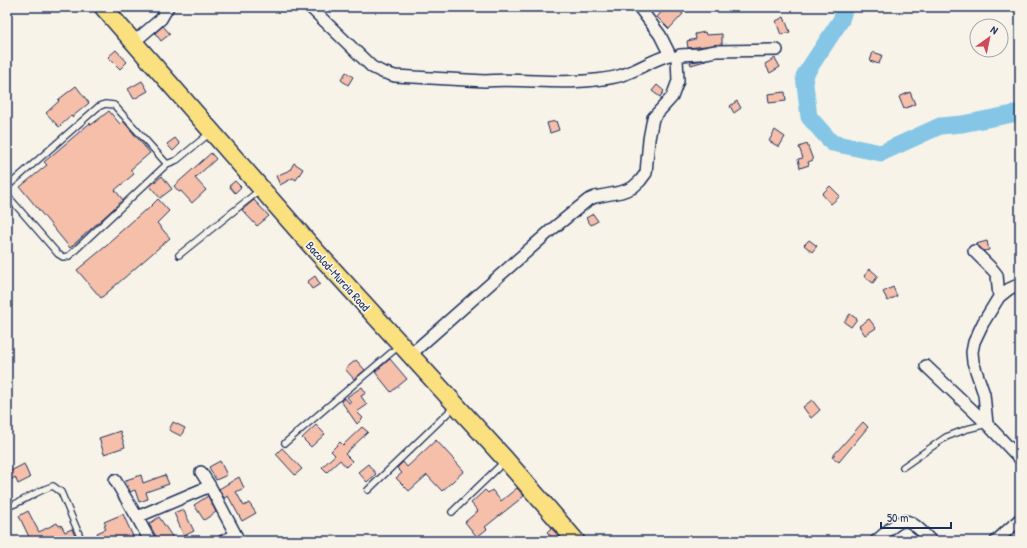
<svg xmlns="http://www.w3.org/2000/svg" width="1027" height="548" viewBox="0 0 1027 548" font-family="'Patrick Hand',sans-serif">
  <rect width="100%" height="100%" fill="#f7f3e8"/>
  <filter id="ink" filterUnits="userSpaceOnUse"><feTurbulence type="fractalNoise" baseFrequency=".025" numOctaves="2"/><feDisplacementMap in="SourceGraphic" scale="8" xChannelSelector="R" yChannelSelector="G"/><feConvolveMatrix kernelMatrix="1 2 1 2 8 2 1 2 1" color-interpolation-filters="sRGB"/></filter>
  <g filter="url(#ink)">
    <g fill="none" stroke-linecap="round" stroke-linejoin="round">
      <path stroke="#85c6e6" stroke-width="17" d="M845,7L841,20L804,76L809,117L832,143L881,153L940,126L962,124L1018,113L1020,111"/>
    </g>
    <path fill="#f6bfaa" stroke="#1b2f5e" d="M666,7H675L683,14L669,29L657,17Z
      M784,17L790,32L781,35L776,21Z
      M163,26L170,34L161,41L155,33Z
      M705,32L706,35L722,34V44L688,48L687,41L696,39L695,34Z
      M116,50L127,62L120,69L108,57Z
      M873,52L882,55L879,64L870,61Z
      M775,58L780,67L770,73L765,64Z
      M705,60V61L691,65L690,62Z
      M346,72L353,77L348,85L341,80Z
      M142,81L148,91L134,99L128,89Z
      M657,85L664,91L660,97L652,91Z
      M76,86L89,103L72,117L71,116L59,127L46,113L59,101L58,100Z
      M785,92L786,101L769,103L768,94Z
      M910,92L915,104L904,109L899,97Z
      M737,101L741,108L734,113L730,106Z
      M109,111L120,124L123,121L150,153L130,170L134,174L115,190L123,200L70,248L20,187L47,165L44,162L90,123L91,125Z
      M556,121L559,130L550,133L547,123Z
      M775,130L785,137L779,147L769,141Z
      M175,138L180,144L173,151L167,144Z
      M807,144L813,160L808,162L809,165L800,168L798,159L803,158L799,147Z
      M211,153L216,159L195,178L206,190L192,203L181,191L179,192L174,186Z
      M294,163L303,169L296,180L293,178L280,185L276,176L290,170Z
      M162,176L172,189L160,198L150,186Z
      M235,181L241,187L235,193L229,186Z
      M830,186L840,196L831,204L822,194Z
      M158,199L169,211L157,223L170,238L101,298L77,270L111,242L110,241L145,210L146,211Z
      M254,200L269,216L257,226L242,210Z
      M593,214L598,221L591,225L586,218Z
      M809,240L817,246L812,252L804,245Z
      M987,241L989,250L984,251L977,245L976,244Z
      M870,269L878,276L873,283L864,276Z
      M315,276L320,284L312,289L307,282Z
      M893,287L897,296L888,301L883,292Z
      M850,314L857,319L851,327L844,322Z
      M869,319L876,328L865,335L859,326Z
      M390,359L407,379L391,392L375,372Z
      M356,360L365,370L354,379L345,369Z
      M362,387L366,393L361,396L367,405L357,412L363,418L357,424L341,401L345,398L349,403L351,402L347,397Z
      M812,400L820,410L811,418L803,407Z
      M173,422L185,428L181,436L169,430Z
      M863,422L868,427L839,462L832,457Z
      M316,425L325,434L311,447L302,438Z
      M362,427L368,432L345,454L352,461L346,467L340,460L327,472L322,467L335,455L331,451L340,442L343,445Z
      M120,431L125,447L104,454L99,438Z
      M436,440L464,471L442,491L427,475L409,491L396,478L402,473L397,468L403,462L407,467Z
      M282,448L302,469L295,475L276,454Z
      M220,461L227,475L216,480L209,467Z
      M24,464L30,478L18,484L15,477L7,483V473Z
      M368,464L376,474L367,482L358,472Z
      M141,475L143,483L165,475L169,484L146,492L148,499L139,502L135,490L130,492L126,480Z
      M239,477L244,488L236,492L244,506L249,503L256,513L242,521L228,496L224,498L219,489Z
      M517,488L524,496L485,527L487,529L477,537L465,522L478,511L471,503L485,490L488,493L492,490L501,501Z
      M208,496L216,512L204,520L194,505Z
      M183,509L194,531L184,536L174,513Z
      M28,511L39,532L57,523L59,526L61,525L65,532L72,529L77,541H31L19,516Z
      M123,514L135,541H100L97,533L106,529L104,526L106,525L104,522Z
      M159,517L175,541H160L158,537L157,538L149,524Z
      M551,528L563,541H555L547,532Z"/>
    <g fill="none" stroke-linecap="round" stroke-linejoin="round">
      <g stroke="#1b2f5e" stroke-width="8">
        <path id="lane" d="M7,187L98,107L105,104L114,105L167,164
          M7,195L58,254L63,257L69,256L167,164L177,160L210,133
          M179,255L260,190
          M285,443L399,346
          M903,467L946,437L967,429L987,424
          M368,490L454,407
          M7,507C23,502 36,491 53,486L61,492L82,541
          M452,512L504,462"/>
      </g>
      <g stroke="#1b2f5e" stroke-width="14">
        <path id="street" d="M310,7L372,67L382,72L395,76L485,81C522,78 558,85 595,80C604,79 614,78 622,75C639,70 653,59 670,55L660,35L639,7
          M134,42L161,19L168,7
          M974,251L993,270L997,275L999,297
          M410,355L550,231L588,200L595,197L621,192L632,188L640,181L646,173L649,139L653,118L672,97L678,81L677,58L680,55L700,54L716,51L777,50
          M926,366L987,424L1020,459
          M987,424L984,394L973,362L972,352L974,342L983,323L999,297L1009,289L1020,284
          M201,472L210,486L239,541
          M115,480L137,517L150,541
          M137,517L210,486
          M223,541L236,535
          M876,541C904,517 904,512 931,541
          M996,541L1020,519"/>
      </g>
      <g stroke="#1b2f5e" stroke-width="20">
        <path id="primary" d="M103,7L315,250L506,460L576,541"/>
      </g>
      <use href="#lane" stroke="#f7f3e8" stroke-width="5.5"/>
      <use href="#street" stroke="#f7f3e8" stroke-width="11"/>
      <use href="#primary" stroke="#fbe080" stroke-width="17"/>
    </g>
  </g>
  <g text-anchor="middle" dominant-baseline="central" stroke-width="3.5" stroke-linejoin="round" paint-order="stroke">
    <g font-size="12" fill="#1b2f5e" stroke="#f7f3e8">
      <text transform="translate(338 276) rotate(48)">Bacolod-Murcia Road</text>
    </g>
  </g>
  <rect width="1027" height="548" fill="none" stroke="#f7f3e8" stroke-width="24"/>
  <rect x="12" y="12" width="1003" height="524" fill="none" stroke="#1b2f5e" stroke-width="1.5" filter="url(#ink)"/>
  <g transform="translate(989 38) rotate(33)"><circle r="19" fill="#f7f3e8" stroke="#9fa5b1"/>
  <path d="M0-3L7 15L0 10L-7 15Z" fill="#d1495b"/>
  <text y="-6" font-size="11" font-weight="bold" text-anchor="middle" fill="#1b2f5e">N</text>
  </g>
  <path d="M881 522v6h70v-6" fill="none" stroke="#1b2f5e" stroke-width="2"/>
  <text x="887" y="522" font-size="12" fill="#1b2f5e" stroke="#f7f3e8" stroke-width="3" paint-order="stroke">50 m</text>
</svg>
